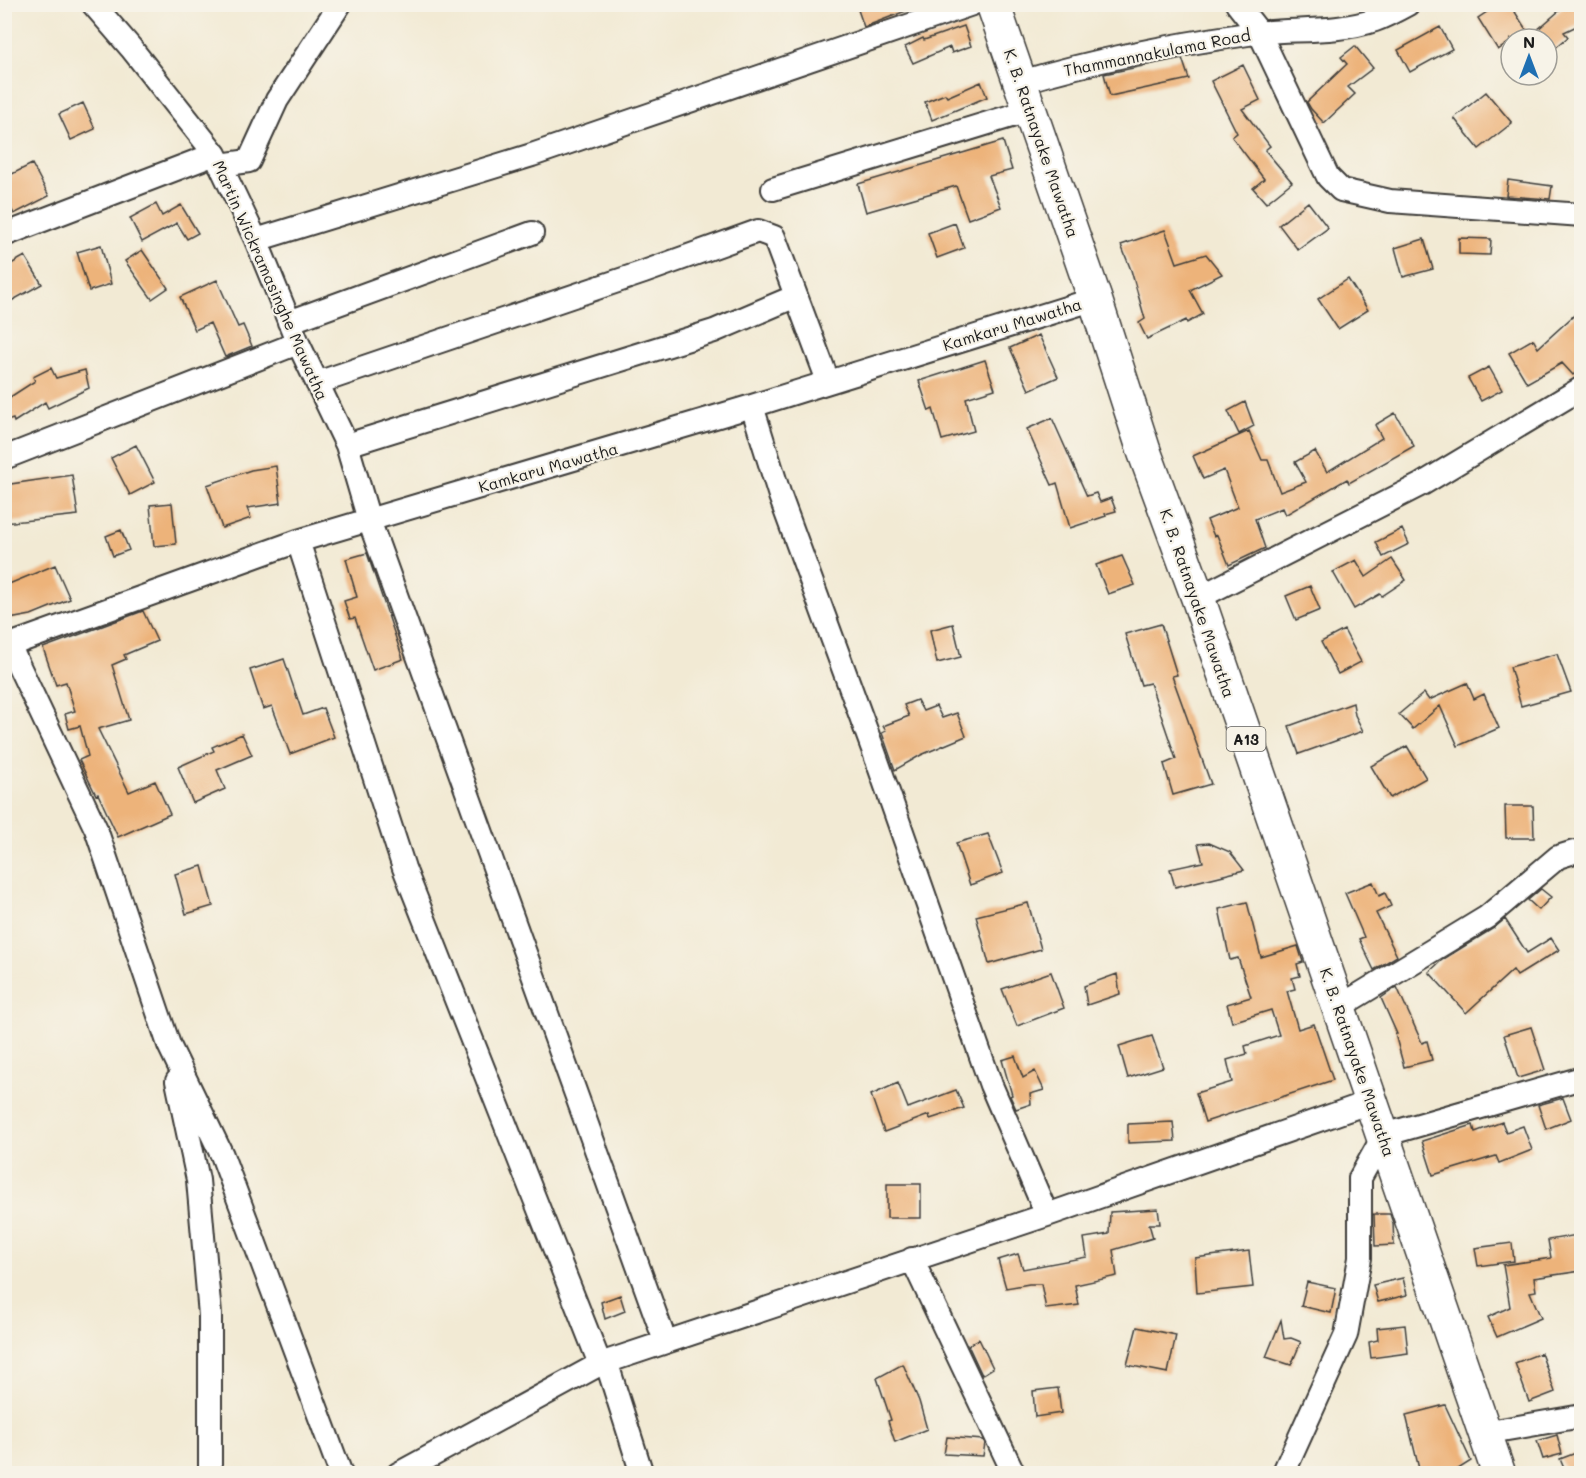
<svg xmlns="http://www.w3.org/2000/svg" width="1586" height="1478" viewBox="0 0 1586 1478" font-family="Mali,sans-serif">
  <rect width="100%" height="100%" fill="#f7f3e8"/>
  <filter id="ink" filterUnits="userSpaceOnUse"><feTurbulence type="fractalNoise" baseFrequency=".0167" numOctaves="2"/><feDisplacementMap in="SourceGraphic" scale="12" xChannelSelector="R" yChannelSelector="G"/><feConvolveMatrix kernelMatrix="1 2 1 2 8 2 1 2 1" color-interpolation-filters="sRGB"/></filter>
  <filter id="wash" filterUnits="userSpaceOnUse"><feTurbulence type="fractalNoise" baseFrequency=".008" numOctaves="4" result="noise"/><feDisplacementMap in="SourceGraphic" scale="24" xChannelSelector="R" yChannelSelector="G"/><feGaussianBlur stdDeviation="1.35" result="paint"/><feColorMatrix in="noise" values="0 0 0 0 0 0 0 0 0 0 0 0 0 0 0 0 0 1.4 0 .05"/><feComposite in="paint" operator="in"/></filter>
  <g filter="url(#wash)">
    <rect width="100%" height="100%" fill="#f2ead4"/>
    <g id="blocks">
      <path fill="#edb37a" d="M856,4H916V7L864,27Z
        M1499,4H1510L1527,31L1515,39H1511V41L1498,50L1478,18Z
        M1567,4H1581V24L1564,32L1568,37L1553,50L1547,43V39H1544L1536,31Z
        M964,26L971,46L952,53L950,47L913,63L905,47L923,38L924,40Z
        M1440,27L1452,49L1410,72L1398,50Z
        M1355,46L1373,68L1348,87L1355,94L1324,123L1311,109L1307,102L1347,64L1341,57Z
        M1182,58L1189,79L1110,96L1104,74Z
        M1243,65L1260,100L1242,109L1270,146L1265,150L1292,182L1266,203L1253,188L1264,179L1232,137L1237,133L1211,81Z
        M981,82L987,97L932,120L925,102L945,94L947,97Z
        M1486,92L1512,123L1479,149L1454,118Z
        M83,103L95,129L71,140L59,114Z
        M1003,141L1012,170L989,176L1001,207L968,219L956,186L866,212L858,184Z
        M32,164L49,196L14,214L4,195V178Z
        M1508,180L1552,186L1550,199L1506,196Z
        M1308,202L1328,228L1298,250L1279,225Z
        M156,204L162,216L181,205L198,233L187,239L177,223L142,242L130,218Z
        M955,223L964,248L937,258L928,233Z
        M1165,230L1177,263L1206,254L1222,274L1190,290L1203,314L1187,323L1186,320L1147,339L1139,323L1145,319L1131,270L1121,245Z
        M1459,238L1491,239L1490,255L1459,254Z
        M1424,239L1433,269L1403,277L1395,248Z
        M101,245L111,284L89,291L77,252Z
        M142,250L168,288L152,299L125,261Z
        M25,256L42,284L4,305V268Z
        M1348,279L1368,310L1338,329L1318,299Z
        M217,280L238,327L243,325L252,346L225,357L210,323L195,330L180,297Z
        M1581,309V368L1573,375L1562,363L1527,383L1509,353L1533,339L1538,348Z
        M1039,335L1058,377L1029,390L1010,348Z
        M985,360L995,389L966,398L974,431L942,440L933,409L929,411L919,381Z
        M1489,367L1502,390L1481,401L1468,378Z
        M51,368L56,378L85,370L89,388L48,408L45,402L14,422L13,419L4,422V401L35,381L33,377Z
        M1245,402L1254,426L1239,434L1228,411Z
        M1395,413L1414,446L1349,483L1347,479L1285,515L1282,508L1255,519L1265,548L1229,565L1217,535L1214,536L1207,520L1238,507L1224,470L1203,479L1193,456L1249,431L1262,460H1268L1280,492L1306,482L1295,462L1315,451L1327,472L1382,438L1375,425Z
        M1052,418L1087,496L1096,493L1100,502L1111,498L1116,511L1105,514L1106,516L1070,528L1057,483L1052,485L1027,429Z
        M136,445L155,482L130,495L111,458Z
        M276,466L281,503L247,508L251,518L222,528L207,485L251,470Z
        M72,475L78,515L4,523V485Z
        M172,503L176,544L154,546L150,505Z
        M1402,529L1409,544L1383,557L1376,542Z
        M121,530L129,550L113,556L106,536Z
        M367,553L403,659L373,670L355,618L350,619L344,601L357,597L346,559Z
        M1122,556L1135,585L1108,594L1096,565Z
        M1392,559L1406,580L1382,596L1380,594L1354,609L1333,572L1356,560L1366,577Z
        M55,565L70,599L31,615L4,620V586Z
        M1310,586L1320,610L1296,620L1286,596Z
        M143,611L157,641L124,655L126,659L112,665L129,720L98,729L129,792L155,781L170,814L118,837L98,794L96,795L79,760L88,756L80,726L69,729L65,714L75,711L66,682L56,685L43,648Z
        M953,624L961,657L937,663L930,630Z
        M1161,624L1177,675L1172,676L1211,784L1173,795L1164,764L1176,759L1150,683L1141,685L1125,634Z
        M1344,630L1361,662L1338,674L1321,642Z
        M1557,654L1571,692L1521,706L1510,667Z
        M284,659L303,715L323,708L334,737L290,754L272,706L263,709L250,670Z
        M1467,683L1474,699L1484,694L1499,728L1458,746L1440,706L1413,729L1399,714L1424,693L1429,700Z
        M917,700L923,711L936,706L942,718L957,713L966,736L921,755L895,770L882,733L886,731L883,726L909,716L904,705Z
        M1353,703L1355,715L1363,731L1299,754L1289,726Z
        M242,734L252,755L217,770L225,789L193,803L178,767L214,751L212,747Z
        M1407,746L1426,778L1390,798L1371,766Z
        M1505,806H1533L1534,838H1506Z
        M988,834L1003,873L970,885L956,843Z
        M1209,843L1230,852L1244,870L1175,887L1170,869L1203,862L1198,844Z
        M202,866L213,906L186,914L175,874Z
        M1373,882L1379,896L1385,893L1391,906L1376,913L1397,956L1374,970L1359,939L1364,937L1345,893Z
        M1541,889L1551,897L1539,910L1528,900Z
        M1247,902L1261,957L1298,946L1303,962L1297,964L1300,976L1292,978L1295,989L1287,991L1298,1029L1314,1024L1333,1080L1205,1122L1196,1093L1232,1082L1227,1060L1247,1054L1245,1046L1279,1035L1271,1010L1232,1022L1227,1004L1251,997L1238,958L1230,960L1219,909Z
        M1028,903L1041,949L989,964L976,916Z
        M1505,919L1527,953L1551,938L1559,950L1517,976L1513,970L1466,1013L1429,972L1442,960L1494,928Z
        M1051,972L1064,1008L1017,1026L1002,989Z
        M1117,974L1120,994L1087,1005L1084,986Z
        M1397,987L1422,1043L1427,1041L1432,1060L1404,1067L1395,1034H1397L1381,998Z
        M1531,1027L1545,1070L1518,1078L1504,1035Z
        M1152,1036L1163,1067L1128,1078L1119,1046Z
        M1015,1056L1023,1078L1035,1071L1044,1090L1030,1094L1031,1104L1016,1109L1010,1096L1012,1095L1002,1060Z
        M898,1083L908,1108L956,1090L964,1108L930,1119L929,1115L884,1132L871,1095Z
        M1563,1098L1571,1119L1546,1129L1538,1105Z
        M1173,1122L1175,1141L1128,1143V1124Z
        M1502,1122L1506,1132L1523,1126L1532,1150L1499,1163L1496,1156L1433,1175L1422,1141L1473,1125L1475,1132Z
        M887,1184H921V1218H887Z
        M1158,1209L1160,1224H1149L1153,1238L1113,1250L1117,1276L1075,1285L1079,1305L1046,1309L1041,1284H1029L1006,1288L998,1260L1018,1254L1023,1269L1087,1257L1084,1238L1109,1234L1110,1212Z
        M1374,1214H1390L1393,1223L1394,1245L1375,1246Z
        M1577,1235L1581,1271L1534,1278L1536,1291L1530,1292L1541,1318L1497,1337L1488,1317L1510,1307L1503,1265L1551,1258L1548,1240Z
        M1512,1243L1514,1261L1478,1266L1475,1248Z
        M1249,1251L1253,1287L1197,1293L1195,1258Z
        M1403,1278L1407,1295L1378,1302L1373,1285Z
        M1307,1282L1336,1288L1331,1313L1301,1306Z
        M620,1295L625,1311L605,1319L601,1302Z
        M1281,1320L1284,1339L1291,1338L1301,1342L1291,1365L1266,1357Z
        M1405,1325L1408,1353L1371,1358L1369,1342L1378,1340L1377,1328Z
        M1137,1327L1176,1335L1168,1373L1127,1365Z
        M979,1339L993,1368L982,1375L968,1345Z
        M1541,1353L1555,1392L1529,1402L1515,1363Z
        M903,1364L919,1401L927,1429L895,1442L888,1421L891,1420L877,1378Z
        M1058,1388L1061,1413L1035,1417L1033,1391Z
        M1445,1405L1471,1461L1452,1473H1420L1406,1415Z
        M1557,1435L1562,1454L1543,1459L1537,1441Z
        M947,1437L983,1440L985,1443L983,1456L944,1454Z
        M1581,1451V1471L1566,1473L1560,1459Z"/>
    </g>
  </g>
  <g filter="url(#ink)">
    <use href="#blocks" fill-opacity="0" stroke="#3c3b38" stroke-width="1.5"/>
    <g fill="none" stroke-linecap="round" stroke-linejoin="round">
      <g stroke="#3c3b38" stroke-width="26">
        <path id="minor" d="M93,4L131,48L215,154L256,240L298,343L347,445L369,520L665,1341
          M1237,4L1259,32L1328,177L1341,190L1390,201L1582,215
          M1021,82C1095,60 1171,45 1248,34C1289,28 1335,34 1375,20C1386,16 1397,10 1408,4
          M220,165L249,161L277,100L340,4
          M773,189L1031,110
          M4,235L215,154
          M256,240L532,155L972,4
          M289,322L532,233
          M317,383L644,272L758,231L774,237L828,381
          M752,406L780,496L874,752L991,1085L1047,1215
          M347,445L714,331L796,296
          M4,458L298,343
          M298,541L404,868L600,1364
          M1198,598L1422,484L1582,388
          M9,645L96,829L169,1045L222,1155L341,1474
          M4,647L298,541L752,406L1095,299
          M1339,1007L1487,917L1558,857L1574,852H1582
          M177,1081L198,1180L210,1315V1474
          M912,1259L1014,1474
          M606,1361L642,1474
          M1484,1433L1582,1416
          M398,1474L600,1364L1047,1215L1373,1101
          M1283,1474L1346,1335L1360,1258V1178L1384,1135L1582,1078"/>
      </g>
      <g stroke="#3c3b38" stroke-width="36">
        <path id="highway" d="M993,4L1095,299L1144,451L1198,598L1499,1474"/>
      </g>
      <use href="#minor" stroke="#fff" stroke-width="22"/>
      <use href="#highway" stroke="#fff" stroke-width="33"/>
    </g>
  </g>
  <g text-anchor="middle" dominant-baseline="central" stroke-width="4.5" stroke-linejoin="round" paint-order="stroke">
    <rect fill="#f7f3e8" stroke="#5e5c59" stroke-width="1.5" x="1226.5" y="727" width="39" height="24" rx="4.5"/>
    <g font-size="15" font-weight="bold" fill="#1c1c1c">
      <text x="1246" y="739">A13</text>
    </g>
    <g font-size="16" fill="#1c1c1c" stroke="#f7f3e8">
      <text transform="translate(1157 52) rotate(-11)">Thammannakulama Road</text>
      <text transform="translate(1042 143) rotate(71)">K. B. Ratnayake Mawatha</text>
      <text transform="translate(271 280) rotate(66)">Martin Wickramasinghe Mawatha</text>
      <text transform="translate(1012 324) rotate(-17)">Kamkaru Mawatha</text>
      <text transform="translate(548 467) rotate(-16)">Kamkaru Mawatha</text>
      <text transform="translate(1198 603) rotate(71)">K. B. Ratnayake Mawatha</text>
      <text transform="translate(1358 1062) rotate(71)">K. B. Ratnayake Mawatha</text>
    </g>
  </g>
  <rect width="1586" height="1478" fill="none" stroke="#f7f3e8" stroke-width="24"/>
  <g transform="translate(1529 57)"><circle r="28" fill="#f7f3e8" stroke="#9f9d96" stroke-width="1.5"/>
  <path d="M0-4.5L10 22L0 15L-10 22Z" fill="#1f6fb2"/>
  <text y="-9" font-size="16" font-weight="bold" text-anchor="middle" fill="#1c1c1c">N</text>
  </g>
</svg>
